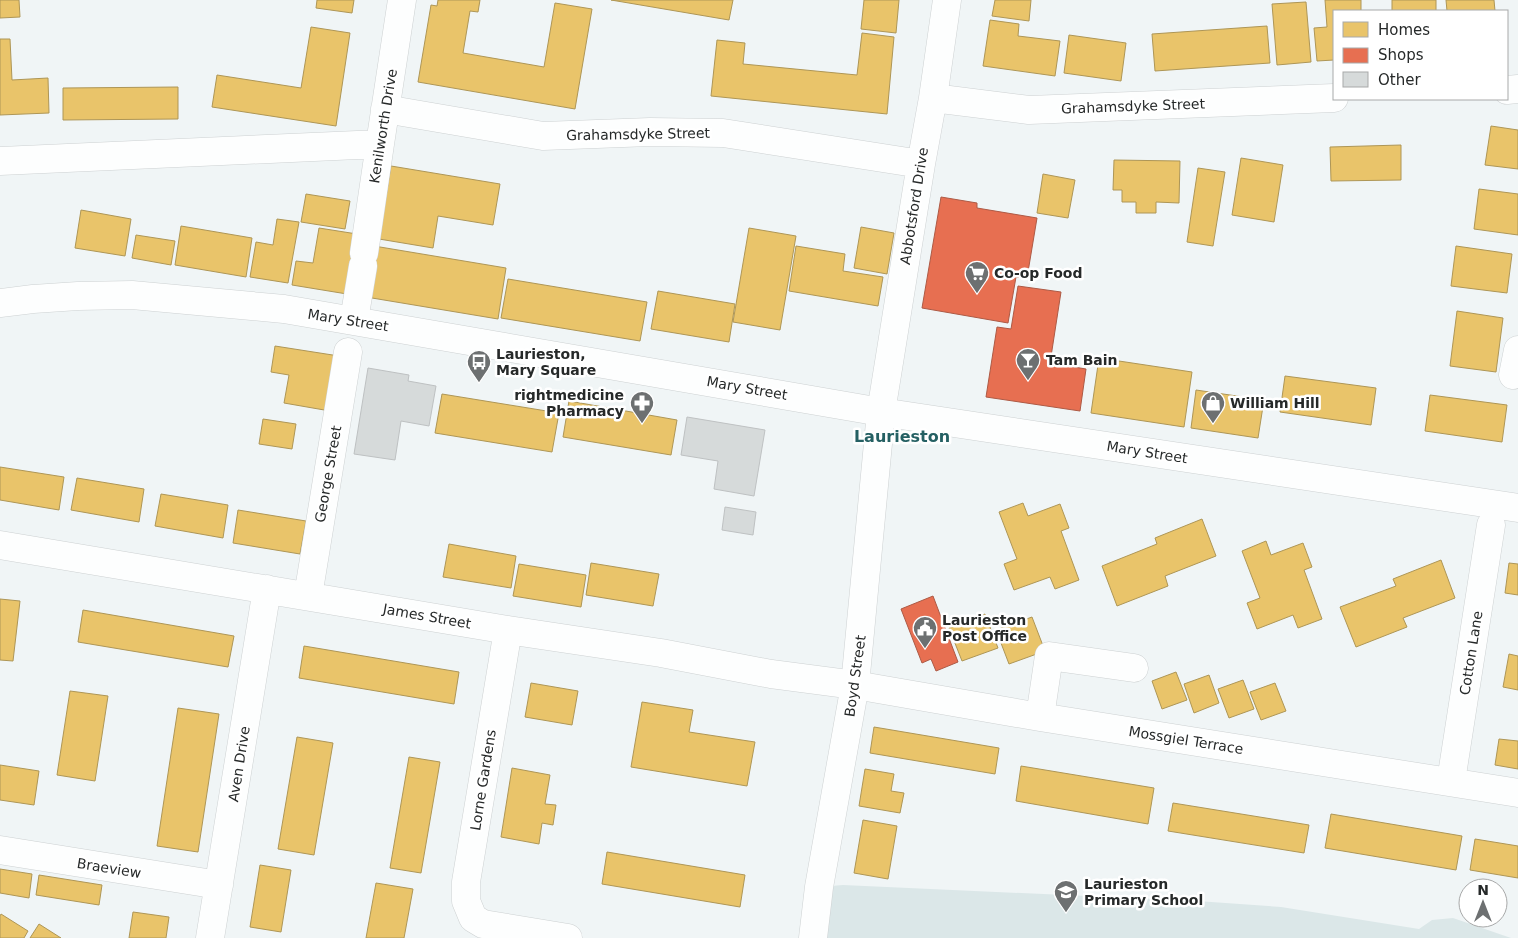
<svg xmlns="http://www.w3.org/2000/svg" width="1518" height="938" viewBox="0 0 1518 938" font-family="'DejaVu Sans',sans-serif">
  <rect width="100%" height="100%" fill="#f0f5f6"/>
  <path fill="#dbe7e8" d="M843,885L1197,901L1281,907L1419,929L1432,920L1453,918L1511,938H813L819,887Z"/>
  <path fill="#e9c46a" stroke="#ae9656" d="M0,0H19L20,17L0,18Z
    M317,0H354L352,13L316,8Z
    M438,0H480L478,12L470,11L463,53L544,67L555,3L592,9L575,109L418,82L431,5L437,6Z
    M611,0H733L729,20Z
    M864,0H899L896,33L861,29Z
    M995,0H1031L1029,21L992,16Z
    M1325,0H1361V11H1334V60L1317,61L1314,28L1327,27Z
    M1392,0H1436V11H1392Z
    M1446,0H1494L1495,11H1447Z
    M1306,2L1311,62L1277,65L1272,4Z
    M990,20L1019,24L1018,36L1060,41L1055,76L983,66Z
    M1267,26L1270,63L1155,71L1152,34Z
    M311,27L350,33L336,126L212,107L217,75L301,88Z
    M862,33L894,37L887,114L711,96L717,40L745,43L743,64L857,75Z
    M1069,35L1126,43L1121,81L1064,73Z
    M0,39H10L12,80L48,78L49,113L0,115Z
    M178,87V119L63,120V88Z
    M1491,126L1518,130V169L1485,165Z
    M1401,145V180L1331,181L1330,147Z
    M1241,158L1283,165L1274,222L1232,215Z
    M1114,160L1180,161L1179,203L1156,202V213H1136V202H1122V190H1113Z
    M391,166L500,184L493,225L438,216L433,248L379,239Z
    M1198,168L1225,172L1213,246L1187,242Z
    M1043,174L1075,180L1068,218L1037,213Z
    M1479,189L1518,194V235L1474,229Z
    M306,194L350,201L345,229L301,222Z
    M81,210L131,219L125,256L75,248Z
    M277,219L299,222L288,283L250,277L256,242L273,245Z
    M181,226L252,238L246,277L175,265Z
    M861,227L894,233L887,274L854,268Z
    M319,228L357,234L347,294L292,285L296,261L313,263Z
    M749,228L796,236L780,330L733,322Z
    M136,235L175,241L171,265L132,258Z
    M374,246L506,268L498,319L366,297Z
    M796,246L845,254L843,271L883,277L878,306L789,291Z
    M1456,246L1512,254L1507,293L1451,286Z
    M508,279L647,302L640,341L501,318Z
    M658,291L735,304L729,342L651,329Z
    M1457,311L1503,318L1496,372L1450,366Z
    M275,346L339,356L330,411L284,403L289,375L271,372Z
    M1099,358L1192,372L1184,427L1091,413Z
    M1285,376L1376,388L1371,425L1280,412Z
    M1196,390L1264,400L1258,438L1191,428Z
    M442,394L559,413L552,452L435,433Z
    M1430,395L1507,405L1502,442L1425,431Z
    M569,401L677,420L671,455L563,437Z
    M263,419L296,424L292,449L259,444Z
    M0,467L64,477L59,510L0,500Z
    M77,478L144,489L139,522L71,510Z
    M161,494L228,505L223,538L155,526Z
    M1023,503L1028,516L1060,504L1069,528L1061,531L1079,580L1055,589L1050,577L1014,590L1004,564L1017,559L999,512Z
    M238,510L306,521L300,554L233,543Z
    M1202,519L1216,556L1165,576L1168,586L1117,606L1102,566L1157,544L1155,538Z
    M1266,541L1271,555L1303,543L1312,567L1304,570L1322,619L1298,628L1293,615L1257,629L1247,603L1260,598L1242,551Z
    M449,544L516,556L511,588L443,577Z
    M1441,560L1455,598L1403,618L1407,627L1356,647L1340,607L1396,586L1393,579Z
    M591,563L659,574L653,606L586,595Z
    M1509,563L1518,564V595L1505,593Z
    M519,564L586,575L581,607L513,596Z
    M0,599L20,601L13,661L0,660Z
    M83,610L234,636L228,667L78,642Z
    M985,614L998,648L962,661L949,628Z
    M1032,617L1045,651L1009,664L996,630Z
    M304,646L459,672L454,704L299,678Z
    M1509,654L1518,656V690L1503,687Z
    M1176,672L1187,700L1162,709L1152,681Z
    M1209,675L1219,703L1194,713L1184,684Z
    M1243,680L1254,709L1229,718L1218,689Z
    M531,683L578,691L572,725L525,717Z
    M1275,683L1286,711L1261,720L1250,692Z
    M70,691L108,696L95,781L57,775Z
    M642,702L693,710L689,732L755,742L747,786L631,767Z
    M178,708L219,714L198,852L157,846Z
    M874,727L999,748L995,774L870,753Z
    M297,737L333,743L314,855L278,849Z
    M1499,739L1518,741V769L1495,765Z
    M409,757L440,762L421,873L390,868Z
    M0,765L39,771L34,805L0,800Z
    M1021,766L1154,788L1148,824L1016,801Z
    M512,768L550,775L545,804L556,805L553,825L542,823L539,844L501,837Z
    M865,769L894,774L891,791L904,793L900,813L859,806Z
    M1173,803L1309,825L1304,853L1168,831Z
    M1331,814L1462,836L1456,870L1325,848Z
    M863,820L897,826L888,879L854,873Z
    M1475,839L1518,846V878L1470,870Z
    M607,852L745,875L740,907L602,884Z
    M260,865L291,870L281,932L250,927Z
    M0,869L32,874L29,898L0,893Z
    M39,875L102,885L99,905L36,895Z
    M376,883L413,889L404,938H366Z
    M133,912L169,917L166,938H129Z
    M1,914L28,931L24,938H0V916Z
    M39,924L61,938H30Z"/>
  <path fill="#e76f51" stroke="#ad5a45" d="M941,197L977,203V208L1037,218L1027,278L1016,277L1008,323L922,308Z
    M1018,286L1061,292L1050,363L1086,369L1080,411L986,397L997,327L1011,329Z
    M933,596L958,662L936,671L931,659L922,663L901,609Z"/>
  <path fill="#d6dada" stroke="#bec1c2" d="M368,368L409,375L408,381L436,386L429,426L401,421L395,460L354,454Z
    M687,417L765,430L754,496L714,489L718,461L681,455Z
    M725,507L756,512L753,535L722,530Z"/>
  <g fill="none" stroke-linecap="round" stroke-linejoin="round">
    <g stroke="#cdd1d2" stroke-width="29">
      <path id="minor" d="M1507,90L1518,89
        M933,98L1029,110L1334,98
        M385,109L543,136L650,132L723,133L921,164
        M0,161L380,144
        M364,253L380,144L402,0
        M354,320L363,266
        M1513,375L1518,350
        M881,412L921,164L933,98L947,0
        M0,545L508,630L661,653L771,674L855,685L1040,717L1518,793
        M308,596L348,352
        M508,630L466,882V901L473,918L483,924L568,938
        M1040,717L1049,656L1134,668
        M1451,781L1491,525
        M0,850L219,885
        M210,938L267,589"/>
    </g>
    <g stroke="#cdd1d2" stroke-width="29">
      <path id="tertiary" d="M813,938L819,887L855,685L881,412"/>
    </g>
    <g stroke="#cdd1d2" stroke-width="29">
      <path id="primary" d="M0,303L33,299L78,296L132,295L284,309L881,412L1518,508"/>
    </g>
    <use href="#minor" stroke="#fdfefe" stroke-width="28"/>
    <use href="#tertiary" stroke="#fdfefe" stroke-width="28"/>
    <use href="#primary" stroke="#fdfefe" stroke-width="28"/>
  </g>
  <defs>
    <g id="supermarket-pin" transform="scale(1.25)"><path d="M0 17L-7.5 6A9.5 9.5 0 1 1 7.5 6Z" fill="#6d7071" stroke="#fff"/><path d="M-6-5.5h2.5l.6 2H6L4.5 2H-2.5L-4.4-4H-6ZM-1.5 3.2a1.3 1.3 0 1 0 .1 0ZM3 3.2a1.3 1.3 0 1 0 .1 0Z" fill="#fff"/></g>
    <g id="bar-pin" transform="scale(1.25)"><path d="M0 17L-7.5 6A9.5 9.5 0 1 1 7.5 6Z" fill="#6d7071" stroke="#fff"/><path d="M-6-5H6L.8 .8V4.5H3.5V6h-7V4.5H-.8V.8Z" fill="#fff"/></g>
    <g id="bus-pin" transform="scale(1.25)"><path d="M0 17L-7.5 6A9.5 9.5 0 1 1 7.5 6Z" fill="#6d7071" stroke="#fff"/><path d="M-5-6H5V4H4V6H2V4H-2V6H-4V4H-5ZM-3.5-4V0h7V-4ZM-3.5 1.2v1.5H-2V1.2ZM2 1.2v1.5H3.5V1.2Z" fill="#fff"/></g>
    <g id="pharmacy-pin" transform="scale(1.25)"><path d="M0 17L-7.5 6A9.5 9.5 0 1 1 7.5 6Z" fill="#6d7071" stroke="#fff"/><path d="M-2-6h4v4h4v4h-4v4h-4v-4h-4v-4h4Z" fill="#fff"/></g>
    <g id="shop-pin" transform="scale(1.25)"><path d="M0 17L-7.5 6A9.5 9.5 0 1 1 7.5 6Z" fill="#6d7071" stroke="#fff"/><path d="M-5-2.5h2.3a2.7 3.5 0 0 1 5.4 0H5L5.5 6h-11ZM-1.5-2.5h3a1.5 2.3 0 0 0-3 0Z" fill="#fff"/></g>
    <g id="civic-pin" transform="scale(1.25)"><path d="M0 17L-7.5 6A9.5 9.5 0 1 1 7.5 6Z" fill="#6d7071" stroke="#fff"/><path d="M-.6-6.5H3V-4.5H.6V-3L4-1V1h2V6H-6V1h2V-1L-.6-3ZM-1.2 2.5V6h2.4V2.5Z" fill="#fff"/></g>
    <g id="school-pin" transform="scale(1.25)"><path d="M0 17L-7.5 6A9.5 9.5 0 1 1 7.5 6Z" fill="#6d7071" stroke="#fff"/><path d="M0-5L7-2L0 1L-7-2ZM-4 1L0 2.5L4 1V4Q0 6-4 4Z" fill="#fff"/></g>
  </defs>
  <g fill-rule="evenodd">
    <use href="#supermarket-pin" x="977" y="273"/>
    <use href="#bar-pin" x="1028" y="360"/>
    <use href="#bus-pin" x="479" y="362"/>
    <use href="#pharmacy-pin" x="642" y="403"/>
    <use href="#shop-pin" x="1213" y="403"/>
    <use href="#civic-pin" x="925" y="628"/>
    <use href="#school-pin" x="1066" y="892"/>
  </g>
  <g text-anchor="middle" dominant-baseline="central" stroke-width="5" stroke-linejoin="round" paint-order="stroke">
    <g font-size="14" fill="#262929" stroke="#fff">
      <text transform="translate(1133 106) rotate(-2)">Grahamsdyke Street</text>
      <text transform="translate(383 126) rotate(-81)">Kenilworth Drive</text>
      <text transform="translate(638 134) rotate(-1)">Grahamsdyke Street</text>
      <text transform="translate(914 206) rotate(-81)">Abbotsford Drive</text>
      <text transform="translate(348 320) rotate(9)">Mary Street</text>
      <text transform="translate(747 388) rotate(10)">Mary Street</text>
      <text transform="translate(1147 452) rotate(9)">Mary Street</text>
      <text transform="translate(328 474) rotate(-80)">George Street</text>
      <text transform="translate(427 616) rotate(10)">James Street</text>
      <text transform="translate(1471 653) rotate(-81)">Cotton Lane</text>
      <text transform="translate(855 676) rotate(-82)">Boyd Street</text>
      <text transform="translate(1186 740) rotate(9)">Mossgiel Terrace</text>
      <text transform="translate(239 764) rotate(-81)">Aven Drive</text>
      <text transform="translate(483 780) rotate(-81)">Lorne Gardens</text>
      <text transform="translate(109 868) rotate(9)">Braeview</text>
    </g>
    <g font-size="14" font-weight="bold" fill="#262929" stroke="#fff" text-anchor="start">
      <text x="994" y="273">Co-op Food</text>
      <text x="496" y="354">Laurieston,<tspan x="496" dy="16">Mary Square</tspan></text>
      <text x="1046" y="360">Tam Bain</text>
      <text x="624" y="395" text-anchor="end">rightmedicine<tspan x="624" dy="16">Pharmacy</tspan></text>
      <text x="1230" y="403">William Hill</text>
      <text x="942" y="620">Laurieston<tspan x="942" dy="16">Post Office</tspan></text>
      <text x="1084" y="884">Laurieston<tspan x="1084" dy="16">Primary School</tspan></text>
    </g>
    <g font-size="16" font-weight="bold" fill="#256063" stroke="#fff">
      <text x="902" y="436">Laurieston</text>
    </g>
  </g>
  <rect x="1333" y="10" width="175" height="90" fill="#ffffff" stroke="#a8a9a9"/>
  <rect x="1343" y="22" width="25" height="15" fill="#e9c46a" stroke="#a8a9a9"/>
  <text x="1378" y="35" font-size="15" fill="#262929">Homes</text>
  <rect x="1343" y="48" width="25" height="15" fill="#e76f51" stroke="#a8a9a9"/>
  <text x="1378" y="60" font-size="15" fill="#262929">Shops</text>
  <rect x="1343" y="72" width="25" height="15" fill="#d6dada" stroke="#a8a9a9"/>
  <text x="1378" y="85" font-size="15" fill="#262929">Other</text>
  <g transform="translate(1483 903)"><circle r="24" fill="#ffffff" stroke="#a8a9a9"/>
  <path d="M0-4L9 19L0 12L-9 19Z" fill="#6d7071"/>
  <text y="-8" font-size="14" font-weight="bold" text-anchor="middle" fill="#262929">N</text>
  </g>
</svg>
